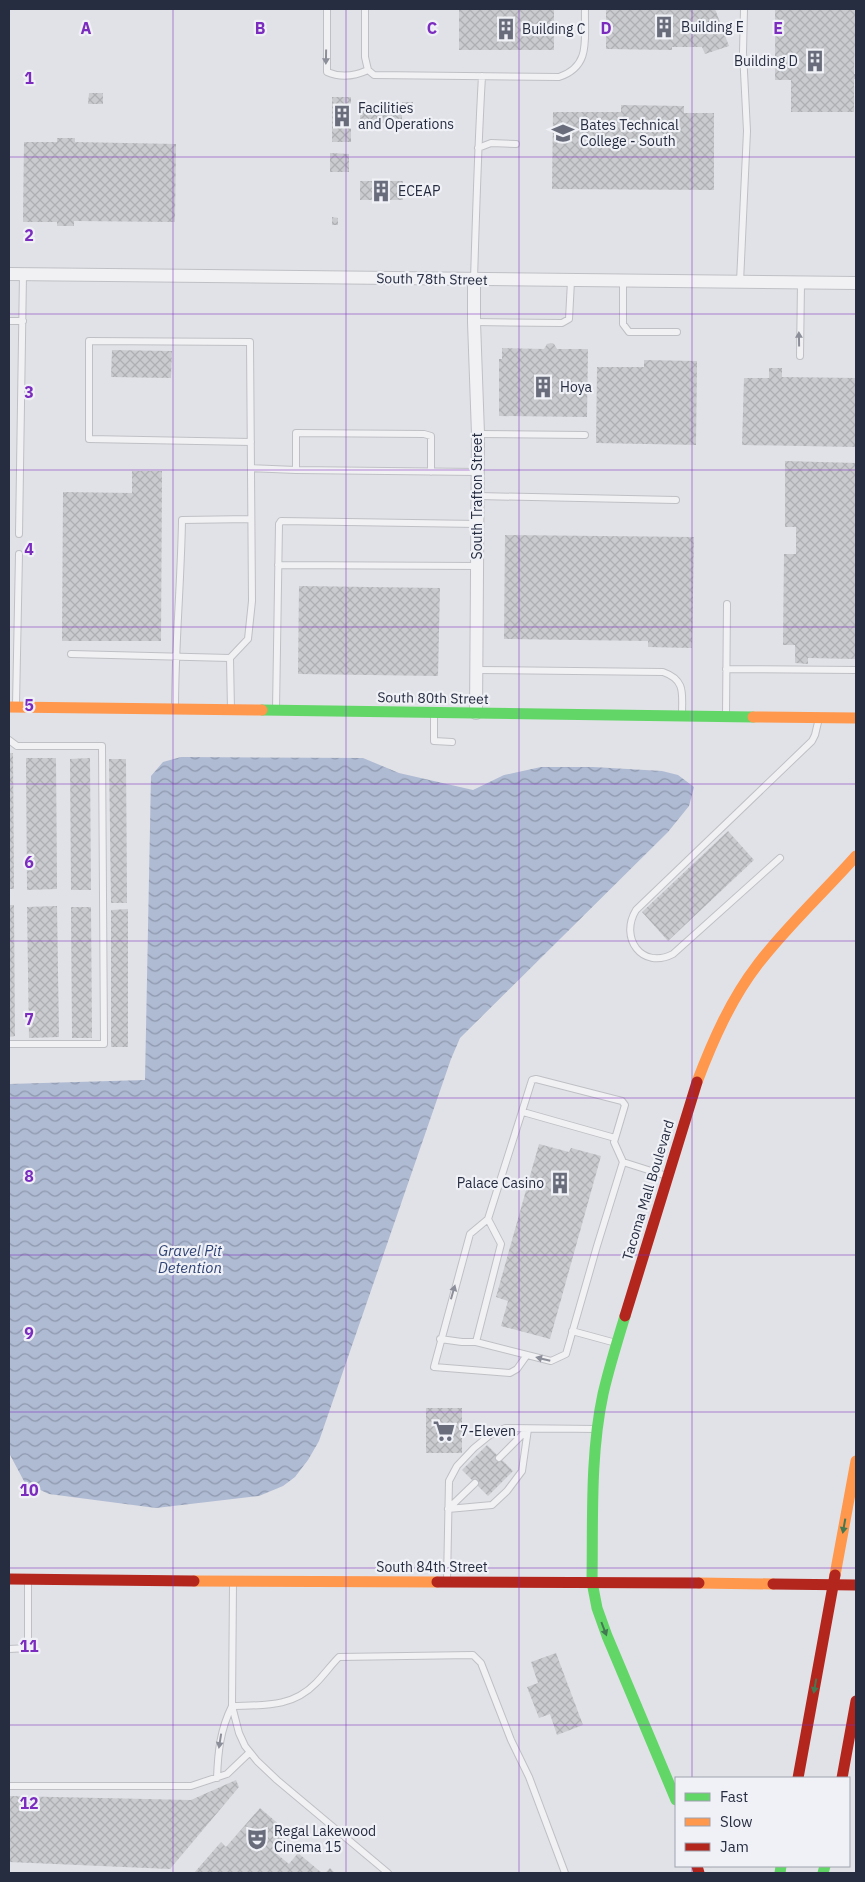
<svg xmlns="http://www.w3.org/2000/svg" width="865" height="1882" viewBox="0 0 865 1882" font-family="'IBM Plex Sans',sans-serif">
  <defs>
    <pattern id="water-waves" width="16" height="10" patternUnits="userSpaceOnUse" patternTransform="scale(1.25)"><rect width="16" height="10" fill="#afbad3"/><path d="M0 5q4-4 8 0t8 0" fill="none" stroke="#8e98ad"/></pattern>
    <pattern id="building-cross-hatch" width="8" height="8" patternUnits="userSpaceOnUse" patternTransform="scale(1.25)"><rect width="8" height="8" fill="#c9cbcf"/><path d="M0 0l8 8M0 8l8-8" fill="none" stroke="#adafb3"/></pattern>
  </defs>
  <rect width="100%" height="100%" fill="#e1e2e7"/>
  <path fill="url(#water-waves)" d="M181,757L363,758L399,773L473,790L504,775L541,767H593L662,771L678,775L694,787L689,806L668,832L460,1038L451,1059L319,1441L308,1460L295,1477L283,1486L259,1496L156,1508L49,1494L25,1483L9,1453V1084L145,1080L151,776L163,762Z"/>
  <path fill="url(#building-cross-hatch)" d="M459,9H554V50H459Z
    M606,9H715L729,46L705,54L702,47H672V50L606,49Z
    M775,9H856L854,74H856V79H854V112H791V80H775Z
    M89,93H103V104H88Z
    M332,97H351V142H332Z
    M402,102H413V112H402V123H360V104L402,105Z
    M621,105L684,106V113H714V190L552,189L553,112H621Z
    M57,138H75V142L176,144L175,222L74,221V226H57V222H23L24,142H57Z
    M330,153L349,154V172H330Z
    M360,181H403V200H360Z
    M427,190L436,191L435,197H427Z
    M332,217L338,218V225H332Z
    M551,343L554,344L557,349H588L587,417L499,416V359H502V348L544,349L547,344Z
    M112,350L172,351L171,378L111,377Z
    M644,360L697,361L696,445L596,443L597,367H644Z
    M769,368H782V377L856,378V447L742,445L744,378H769Z
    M785,461L856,463V659L808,658V664L795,663V645H783L784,554H796V527H785Z
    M132,471H162L161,641H62L63,492L132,493Z
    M505,535L694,537L692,648L648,647V641L504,639Z
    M299,586L440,588L438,676L298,674Z
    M9,753H13L14,889H9Z
    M26,758H56L57,889L27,890Z
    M90,758L91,890H71L70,759Z
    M109,759H126L127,903H111Z
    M728,831L754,860L668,941L642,912Z
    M9,905H14L15,1036L9,1037Z
    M57,906L59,1037L29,1038L27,907Z
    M71,907H91L92,1038H72Z
    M128,909V1047H111V910Z
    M539,1144L569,1152L571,1148L601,1156L550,1339L501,1326L508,1301L496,1297Z
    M426,1408H462V1453H426Z
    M487,1445L513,1471L488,1496L462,1470Z
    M556,1653L583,1725L557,1735L550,1714L539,1718L527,1687L538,1683L531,1662Z
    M236,1780L239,1787L170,1869L9,1862V1796L191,1800Z
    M260,1808L282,1827L278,1832L283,1837L272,1850L289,1864L298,1853L322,1873H194L221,1842L226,1847Z
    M330,1868L335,1873H325Z"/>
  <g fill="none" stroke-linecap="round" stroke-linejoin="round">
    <g stroke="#bfc0c5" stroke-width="8">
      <path id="lane" d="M327,9V72C341,78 355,76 368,70
        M365,9V57L368,70L374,75L559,77C592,66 584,38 585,9
        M478,148L491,143L516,144
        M474,280C476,212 478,144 482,76
        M623,281V324L629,332H677
        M740,282L747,131L743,52L744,9
        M9,321H23
        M474,322L562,323L569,319L571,281
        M800,356L801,283
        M478,434L585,435
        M251,468L296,470
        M431,472V436L424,434L296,433V470L478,472
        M478,496L676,500
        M19,534L23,274
        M278,565L477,566
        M71,654L230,658
        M726,669L856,670
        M477,670L663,672C686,680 682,694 682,714
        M16,705L19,554
        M175,708C175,646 181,583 182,520L251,519
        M231,710L230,658L248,639L252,601L250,342L89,341V439L251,442
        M276,710L279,524L281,521L478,524
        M434,713V741L452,742
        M726,715L727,604
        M9,740L17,746H102L104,1044H9
        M780,858L673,954C642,970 619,938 636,910L812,741L815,735L819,718
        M523,1112L615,1138
        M623,1162L667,1176
        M572,1331L616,1343
        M440,1339L462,1342H476L551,1361L566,1354L597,1246L623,1162L614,1142L625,1105L622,1101L536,1079L532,1080L488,1219L470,1234L434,1367L510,1373L517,1369L527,1355
        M476,1342L501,1244L488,1219
        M499,1458L528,1429
        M448,1509L492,1505L507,1491L522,1471L528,1429
        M448,1509L475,1483
        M447,1581L449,1481L457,1466L474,1448L490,1435L505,1428L597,1429
        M233,1583L232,1706L239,1733L245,1746L257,1761L277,1780L388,1873
        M9,1649L28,1648V1581
        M217,1778C218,1752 220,1730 232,1706C263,1705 292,1708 316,1683C324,1675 331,1665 339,1657L473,1655L481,1663L511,1740L529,1777L565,1873
        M9,1786H191L227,1774L249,1753"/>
    </g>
    <g stroke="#bfc0c5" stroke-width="14">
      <path id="street" d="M9,274L856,283
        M474,280V322L478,434L476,713"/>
    </g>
    <use href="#lane" stroke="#f1f1f3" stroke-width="6"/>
    <use href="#street" stroke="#f1f1f3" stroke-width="12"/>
    <path stroke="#63d668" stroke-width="11" d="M262,710L753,717
      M592,1582C593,1520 590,1455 603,1394C609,1368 617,1342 625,1316
      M592,1582L597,1608L607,1636L676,1800
      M780,1873L781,1866
      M823,1873L825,1866"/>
    <path stroke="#ff974d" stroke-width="11" d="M9,707L262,710
      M753,717L856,718
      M697,1082C713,1040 731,999 758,964C788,925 824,892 856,856
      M835,1575L856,1461
      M194,1581L437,1582
      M699,1583L773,1584"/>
    <path stroke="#b3261e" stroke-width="11" d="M625,1316L697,1082
      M9,1579L194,1581
      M437,1582L699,1583
      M798,1778L835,1575
      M842,1778L856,1701
      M697,1866L699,1873"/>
    <path stroke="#b3261e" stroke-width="11" d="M773,1584L856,1585"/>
  </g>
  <defs><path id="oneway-solid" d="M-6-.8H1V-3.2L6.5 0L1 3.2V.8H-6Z" transform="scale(1.25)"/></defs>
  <g fill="#8c8f9a">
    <use href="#oneway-solid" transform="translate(326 57) rotate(91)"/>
    <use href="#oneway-solid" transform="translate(799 339) rotate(-91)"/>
    <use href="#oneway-solid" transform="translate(453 1292) rotate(-74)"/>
    <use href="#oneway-solid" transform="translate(543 1359) rotate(-166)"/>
    <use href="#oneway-solid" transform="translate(220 1741) rotate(99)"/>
  </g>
  <g fill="#427953">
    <use href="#oneway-solid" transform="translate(844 1526) rotate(100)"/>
    <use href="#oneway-solid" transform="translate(604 1629) rotate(69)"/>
    <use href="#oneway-solid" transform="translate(815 1686) rotate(100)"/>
  </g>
  <path fill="none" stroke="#7b2cbf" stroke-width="1" stroke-opacity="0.55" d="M173,9V1873M346,9V1873M519,9V1873M692,9V1778M9,157H856M9,314H856M9,470H856M9,627H856M9,784H856M9,941H856M9,1098H856M9,1255H856M9,1412H856M9,1568H856M9,1725H856M692,1866V1873"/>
  <defs>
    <g id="building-bare" transform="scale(1.725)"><path d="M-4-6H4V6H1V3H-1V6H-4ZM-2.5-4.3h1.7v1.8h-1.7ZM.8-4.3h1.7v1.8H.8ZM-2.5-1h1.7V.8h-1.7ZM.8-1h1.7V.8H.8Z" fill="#686c7b" stroke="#eff1f6" stroke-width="2.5" paint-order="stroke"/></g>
    <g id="university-bare" transform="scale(1.725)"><path d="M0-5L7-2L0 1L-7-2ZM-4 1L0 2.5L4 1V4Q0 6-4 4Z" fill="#686c7b" stroke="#eff1f6" stroke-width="2.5" paint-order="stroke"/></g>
    <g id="supermarket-bare" transform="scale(1.725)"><path d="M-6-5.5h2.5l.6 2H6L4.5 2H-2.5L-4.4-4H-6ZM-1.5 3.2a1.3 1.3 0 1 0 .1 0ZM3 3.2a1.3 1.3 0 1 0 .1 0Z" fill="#686c7b" stroke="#eff1f6" stroke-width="2.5" paint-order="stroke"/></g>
    <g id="theatre-bare" transform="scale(1.725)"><path d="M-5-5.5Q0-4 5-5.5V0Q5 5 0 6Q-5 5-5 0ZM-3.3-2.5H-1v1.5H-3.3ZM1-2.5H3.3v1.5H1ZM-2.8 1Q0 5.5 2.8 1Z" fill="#686c7b" stroke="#eff1f6" stroke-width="2.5" paint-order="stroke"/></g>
  </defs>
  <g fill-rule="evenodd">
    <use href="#building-bare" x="664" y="27"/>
    <use href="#building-bare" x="506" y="29"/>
    <use href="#building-bare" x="815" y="61"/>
    <use href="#building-bare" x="342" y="116"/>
    <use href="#university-bare" x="563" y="133"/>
    <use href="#building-bare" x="381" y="191"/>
    <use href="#building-bare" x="543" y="387"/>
    <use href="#building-bare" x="560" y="1183"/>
    <use href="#supermarket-bare" x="444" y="1431"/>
    <use href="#theatre-bare" x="257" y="1839"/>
  </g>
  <g text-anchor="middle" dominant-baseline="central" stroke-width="4.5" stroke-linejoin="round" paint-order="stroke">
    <g font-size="14" fill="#272d41" stroke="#eff1f6" text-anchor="start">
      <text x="681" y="27">Building E</text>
      <text x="522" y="29">Building C</text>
      <text x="798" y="61" text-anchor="end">Building D</text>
      <text x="358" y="108">Facilities<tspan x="358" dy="16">and Operations</tspan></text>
      <text x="580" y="125">Bates Technical<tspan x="580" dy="16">College - South</tspan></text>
      <text x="398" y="191">ECEAP</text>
      <text x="560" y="387">Hoya</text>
      <text x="544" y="1183" text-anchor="end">Palace Casino</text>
      <text x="460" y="1431">7-Eleven</text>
      <text x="274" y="1831">Regal Lakewood<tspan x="274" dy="16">Cinema 15</tspan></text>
    </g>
    <g font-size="14" fill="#272d41" stroke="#eff1f6">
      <text transform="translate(432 279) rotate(1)">South 78th Street</text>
      <text transform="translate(477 496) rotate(-90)">South Trafton Street</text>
      <text transform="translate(433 698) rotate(1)">South 80th Street</text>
      <text transform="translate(648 1190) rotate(-73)">Tacoma Mall Boulevard</text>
      <text x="432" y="1567">South 84th Street</text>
    </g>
    <g font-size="15" font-style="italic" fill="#304476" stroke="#eff1f6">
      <text x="190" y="1250">Gravel Pit<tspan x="190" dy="17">Detention</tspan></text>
    </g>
  </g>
  <g font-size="16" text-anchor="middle" font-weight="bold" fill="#7b2cbf" stroke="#eff1f6" stroke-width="4.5" stroke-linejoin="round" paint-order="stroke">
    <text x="86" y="34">A</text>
    <text x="260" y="34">B</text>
    <text x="432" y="34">C</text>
    <text x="606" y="34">D</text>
    <text x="778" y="34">E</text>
    <text x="29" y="84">1</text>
    <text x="29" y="241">2</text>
    <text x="29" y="398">3</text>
    <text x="29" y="555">4</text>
    <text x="29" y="711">5</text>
    <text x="29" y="868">6</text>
    <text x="29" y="1025">7</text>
    <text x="29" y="1182">8</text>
    <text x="29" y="1339">9</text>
    <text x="29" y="1496">10</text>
    <text x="29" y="1652">11</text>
    <text x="29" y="1809">12</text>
  </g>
  <rect width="865" height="1882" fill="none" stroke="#272d41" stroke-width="20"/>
  <rect x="675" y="1777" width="175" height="90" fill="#eff1f6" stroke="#9fa3ae"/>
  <rect x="685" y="1793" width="25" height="8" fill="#63d668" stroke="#9fa3ae"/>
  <text x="720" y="1802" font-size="15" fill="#272d41">Fast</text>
  <rect x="685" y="1818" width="25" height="8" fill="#ff974d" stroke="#9fa3ae"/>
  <text x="720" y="1827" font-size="15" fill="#272d41">Slow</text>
  <rect x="685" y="1843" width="25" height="8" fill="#b3261e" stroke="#9fa3ae"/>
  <text x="720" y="1852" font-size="15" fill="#272d41">Jam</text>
</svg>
